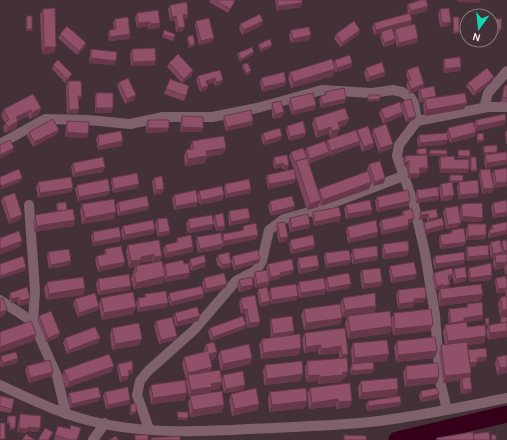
<svg xmlns="http://www.w3.org/2000/svg" width="507" height="440" viewBox="0 0 507 440" font-family="Karla,sans-serif">
  <rect width="100%" height="100%" fill="#443037"/>
  <g fill="none" stroke-linecap="round" stroke-linejoin="round">
    <path stroke="#36001b" stroke-width="17" d="M397,440L507,414"/>
    <path stroke="#7e616b" stroke-width="10" d="M484,108L488,93L507,71
      M417,121L488,107H507
      M0,144L45,119L88,120L130,124L163,117H212L257,108L322,90L372,93L393,90L402,92L411,98L414,103L417,121L399,145L397,156L414,205L425,253L435,315L440,381L447,410
      M29,205L35,291L33,322L57,376L66,414
      M0,300L33,322
      M149,429L137,395L140,381L148,371L194,330L236,281L255,271L259,266L262,261L269,230L284,219L309,212L403,176
      M93,440L105,423"/>
    <path stroke="#7e616b" stroke-width="10" d="M0,385C28,398 57,412 87,420C138,434 197,432 249,429C290,427 330,426 370,422C416,417 462,407 507,398"/>
  </g>
  <path fill="#7d455b" fill-rule="evenodd" d="M210,0H233L235,1L233,5L228,13L209,2Z
    M275,0H302L301,7L277,11Z
    M408,4L428,6L427,11L411,15L412,20L410,25L396,28L418,38L417,43L397,47L394,33L395,29L393,30L395,39L394,44L383,47L380,36L381,33L374,35L372,27L374,23L408,13L407,8Z
    M170,5L188,14L187,19H184L183,31L176,32L175,21H170L168,9Z
    M43,9L54,53L42,54L40,15Z
    M440,9L449,26L440,27L438,14Z
    M137,13L160,23L159,28L148,29V26L137,28L135,18Z
    M27,16L32,29L31,31H26V19Z
    M453,17L458,34H453Z
    M115,19L130,34L129,39L109,41L108,34L109,30L114,29L113,23Z
    M464,19H467L462,32V23Z
    M196,21L214,38L212,42L199,45L195,25Z
    M240,24L261,26L242,35L239,28Z
    M164,30L175,34L173,41L162,37Z
    M291,30L309,40L291,43L289,35Z
    M60,34L85,47L77,55L58,38Z
    M336,34H359L341,47L334,39Z
    M187,37L195,44L194,46L189,48L187,39Z
    M259,44L271,47L261,52L258,46Z
    M91,49L114,65L89,63L90,54Z
    M132,49L156,61L154,65L131,66L130,54Z
    M238,53L253,55L240,61L237,55Z
    M444,59L461,67L460,71L444,73L443,63Z
    M335,60L352,63L351,67L336,72L335,70L333,76L291,88L288,78L290,72L333,63Z
    M169,63L192,75L182,83L167,67Z
    M243,64L250,73L246,75L242,67Z
    M53,65L70,78L65,83L52,69Z
    M366,68L385,72L384,76L367,82L364,73Z
    M220,70L221,84L215,86L214,83L207,84L208,86L206,90L200,92L196,80L198,76Z
    M407,70L423,88L436,96L435,98L467,103L464,109L425,116L423,106L424,102L420,103L418,93L419,90L409,94L406,85L408,81L406,74Z
    M494,77L492,82L474,96L466,87L468,83Z
    M261,78L286,82L284,86L262,92L260,82Z
    M170,79L189,86L184,101L164,94Z
    M68,81L80,100H79V109L77,114H67L66,86Z
    M119,82L134,100L125,104L117,86Z
    M505,85L507,86V103L501,102L503,90Z
    M325,92L344,103L321,108L319,100L321,96L324,95Z
    M96,93L111,113H95V98Z
    M290,98L316,105L314,110L292,115L288,103Z
    M403,101L416,116L414,120L406,122L403,113L402,116L383,124L379,114L381,109L401,105Z
    M272,103L284,112L282,117L273,119L271,107Z
    M41,108L38,115L30,119L28,116L18,121L16,128L5,133L3,128L5,123L1,115L4,109Z
    M182,116L201,132H180L181,120Z
    M224,116L253,121L252,125L226,131L223,120Z
    M314,118L349,119L346,125L339,128L337,136L330,138L329,133L316,138L312,124Z
    M148,120L169,128L167,132L146,133V125Z
    M476,120H506L504,125L476,131L474,124Z
    M67,121L87,138L65,137L66,125Z
    M287,126L305,137L289,141L286,130Z
    M448,128L476,132L474,137L450,143L447,134L446,144L418,147L417,140L419,135L447,133Z
    M373,129L392,148L379,153L372,133Z
    M59,130L57,134L33,147L27,136L29,132Z
    M357,130L374,143L373,148L362,152L359,143V145L330,156L329,153L328,156L309,164L318,192L319,189H369L321,206L320,203L318,207L307,210L294,170V183L268,189L266,179L267,175L294,169L289,157L291,152H305L306,148L326,144L327,140L357,131Z
    M506,131H507V144H506L505,133Z
    M263,133L282,136L280,141L263,145L261,137Z
    M98,135L123,141L121,146L98,150L96,139Z
    M192,141L223,154L207,157L205,163L185,166L184,157L186,150L190,149V148Z
    M484,146L497,152V153L507,152V164L485,168L484,159L486,155H484L483,148Z
    M417,149L427,154L426,155L428,168L426,172L420,173L418,178H408L407,166H404L403,160L405,156L417,155L416,151Z
    M430,150L447,154V156L455,160L468,173H440L439,161L440,157L443,156H429V152Z
    M274,157L289,165L287,170H283L282,167L274,169L273,162Z
    M471,157L476,172H471L470,159Z
    M73,163L103,172L73,177L71,167Z
    M369,164L384,183L373,186L367,169Z
    M507,168V186L494,188L492,174L494,170Z
    M480,170L494,188L492,192L482,194L479,175Z
    M450,175L463,181V182L478,197L459,199L457,187L459,183H452V200L441,201L439,188L441,184L449,183V177Z
    M112,178L137,188L113,193L111,182Z
    M154,178L164,189L162,193L154,195L152,182Z
    M38,182L71,192L38,198L36,187Z
    M225,184L251,189L250,193L226,198L224,188Z
    M77,185L108,195L78,201L75,189Z
    M417,190L439,196L438,200L416,203L415,195Z
    M199,191L223,200L200,205L197,195Z
    M174,195L197,206L174,210L172,199Z
    M3,197L20,220L9,224L1,201Z
    M377,197L410,201L408,206L377,212L375,201Z
    M507,200V216L493,218L491,207L493,203Z
    M270,201L293,210L271,216L268,206Z
    M118,202L149,206L147,210L118,216L116,206Z
    M57,203L67,210L75,220L73,226L34,232L33,222L35,215L57,211L56,205Z
    M82,204L114,219L82,224L80,211Z
    M462,204L481,222L461,221L460,209Z
    M346,205L371,214L346,219L344,209Z
    M445,208L459,227L446,229L443,212Z
    M436,209L437,219L444,225L443,229L425,234L423,227L424,223L427,222V218L419,220V216L420,212Z
    M229,211L248,222L229,226L228,216Z
    M403,211L412,222L408,223L407,229L382,235L379,224L381,220L401,215Z
    M313,212L340,221L314,226L312,216Z
    M215,215L225,226L224,230L216,231L213,219Z
    M290,218L310,224L309,228L290,232L288,222Z
    M157,219L170,231L168,235L158,237L155,224Z
    M188,219L212,229L188,233L186,224Z
    M507,222V234L488,238V234L489,230H490L492,225Z
    M277,223L288,237L286,241L279,243L276,227Z
    M468,224L486,235L485,239L466,240V229Z
    M123,226L155,229L153,234L123,240L121,231Z
    M243,226L256,239L223,246L221,249L198,253L196,242L197,237H222L223,234L242,231Z
    M347,227L377,237L348,243L346,231Z
    M452,230L466,242L464,246L440,249L439,239L440,235L450,233Z
    M93,232L121,237L119,242L93,246L91,236Z
    M177,238L193,247L192,252L165,258L163,249L165,245L176,243Z
    M159,240L160,261L163,268L165,264H184L188,278L165,282V277L163,283L134,289L131,279L135,267L129,268L126,252L128,245ZM152,261V263L139,266L140,263Z
    M290,240L314,249L291,254L289,244Z
    M507,240V274L505,275L504,268L494,270L493,262L494,258H491L489,246L491,242L501,255L502,254L501,245L502,241Z
    M383,244L407,256L383,259L382,249Z
    M467,247L489,255L488,259L467,261L466,252Z
    M105,249L125,262L123,266L98,272L95,260L97,256L104,254Z
    M353,249L378,256L377,260L352,264L351,254Z
    M48,252L71,261L69,265L49,269L47,257Z
    M325,253L349,264L326,268L324,258Z
    M218,255L231,263L230,267L222,269L217,265L216,259Z
    M233,256L259,263L234,270L231,261Z
    M435,256L463,264L434,269L433,260Z
    M298,258L319,266L317,270L299,274L297,263Z
    M190,259L205,267L191,271L189,264Z
    M268,264L292,274L280,277L279,279L269,281L268,286L255,288L253,276L255,272L267,270L266,268Z
    M390,266L415,279L391,283L389,270Z
    M469,268L491,280L469,282L468,272Z
    M454,269L466,281L454,284L453,276L452,279L448,280L450,284L448,288L483,294L480,301L439,306L438,295L440,289L435,290L432,277L434,273L453,272Z
    M362,270L381,286L362,289L360,274Z
    M327,277L349,288L327,292L325,281Z
    M204,278L227,284L225,288L205,293L202,283Z
    M496,278L507,279V316L500,317L498,303L501,297L506,296L505,292L497,294L495,282Z
    M98,279L130,290L98,295L96,284Z
    M239,280L253,285L252,289L239,292L237,284Z
    M47,282L85,288L83,295L46,300L44,288Z
    M299,282L326,289L325,294L299,298L297,287Z
    M27,287L29,303L19,306L17,301L11,303L9,297L10,293Z
    M270,288L297,300L271,304L269,293Z
    M258,289L269,305L260,307L257,293Z
    M398,290L424,302L414,303L413,307L398,309L396,295Z
    M169,293L204,294L203,298L170,306L168,298Z
    M145,294L167,307L138,312L136,303L138,298L144,297Z
    M101,298L133,314L102,320L99,306L98,310L78,317L73,304L75,299L99,304Z
    M241,298L258,326L247,328L245,313L241,314L239,302Z
    M343,298L376,306L374,312L342,317L340,324L304,330L301,315L304,309L340,304Z
    M467,304L483,315L482,320L464,322V323L467,327L486,336L484,343L468,345V350L487,357L485,361L477,362L476,366L470,367L471,373L469,377L472,389L470,393L461,394L460,383L461,380L443,383L439,352L441,345H445L443,331L445,325L449,324L448,314L449,309L466,307Z
    M175,313L198,321L176,327L173,317Z
    M394,313L433,325L430,331L393,335L391,319Z
    M39,316L59,337L46,342L37,320Z
    M348,316L392,326L390,333L348,339L345,323Z
    M501,317H507L488,340L486,331L488,326H485V320L486,318L489,325L500,323V320Z
    M271,319L294,331L293,335L301,348L299,355L261,359L259,345L262,339L271,338L270,323Z
    M156,321L177,336L175,340L159,344L154,326Z
    M246,325L244,329L211,341L208,332L210,328Z
    M112,328L139,345L112,350L110,334Z
    M345,328L346,358V378L342,379L341,382L318,384V381L306,382L305,368L307,361L339,359V353L319,355L318,351L304,353L302,339L305,333Z
    M65,338H100L98,343L67,354L63,343Z
    M397,341L435,358L396,362L394,347Z
    M353,343L389,354L386,361L352,364L351,350Z
    M206,344L217,352L215,359L210,360L212,367L210,372L221,380L223,375L244,390L224,393L221,380L219,389L211,390L210,393L222,412L190,417L188,403L190,397H189L186,382L187,379H186L182,364L184,357L204,352V350Z
    M220,351L252,358L250,364L221,371L218,357Z
    M507,355L497,375L495,363L497,357Z
    M1,356L18,358L17,363L1,367L0,364Z
    M118,364L133,369L132,374H129L127,380L120,382L117,368Z
    M352,364L374,369L372,373L351,375L350,369Z
    M265,365L301,381L264,385L263,371Z
    M27,366L52,376L29,383L25,370Z
    M114,366L111,372L66,388L62,377L64,370Z
    M406,366L439,377L437,383L405,387L403,373Z
    M361,381L398,389L396,396L359,399L358,387Z
    M350,383V407L336,409V406L309,409L307,394L310,388Z
    M151,385L185,400L151,404L149,391Z
    M421,391L439,394L437,399L421,402L419,396Z
    M105,392L130,400L129,404L106,409L103,396Z
    M270,392L305,408L269,412L268,398Z
    M69,393L99,401L70,408L68,398Z
    M231,394L259,404L257,410L232,416L229,400Z
    M0,396L12,409L10,413L0,411Z
    M368,401L401,402L400,406L367,411L366,405Z
    M131,404L136,412L135,414L130,415V407Z
    M20,414L40,428L38,432L27,431L26,433L17,432L19,419Z
    M8,416L15,430H9L10,425H7V418Z
    M57,430L77,440H54Z"/>
  <path fill="#66384a" d="M457,0H481L480,3L457,2Z
    M302,3L301,7L277,11L278,6Z
    M428,6L427,11L409,16L411,11Z
    M188,14L187,19L181,20L183,15Z
    M176,16L175,21H170L172,17Z
    M412,20L410,25L381,33V32V33L374,35L376,30Z
    M263,21L261,26L242,35L244,30Z
    M150,22L148,26L137,28L138,23Z
    M451,22L449,26L440,27L442,23Z
    M160,23L159,28L148,29L150,24Z
    M185,27L183,31L176,32L178,28Z
    M463,28H467V33L462,32Z
    M27,29H32L31,31H26Z
    M491,29L501,30L499,34H491Z
    M360,30L359,34L341,47L342,43Z
    M454,32H459L458,34H453Z
    M130,34L129,39L109,41L110,37Z
    M311,35L309,40L291,43L293,39Z
    M214,38L212,42L199,45L201,41Z
    M418,38L417,43L397,47L399,43Z
    M395,39L394,44L383,47L384,43Z
    M86,43L85,47L77,55L79,51Z
    M195,44L194,46L189,48L190,46Z
    M272,45L271,47L261,52V49Z
    M44,47H56L54,53L42,54Z
    M254,52L253,55L240,61L241,59Z
    M91,58L116,61L114,65L89,63Z
    M156,61L154,65L131,66L133,62Z
    M352,63L351,67L336,72L337,68Z
    M461,67L460,71L444,73L445,69Z
    M335,69L333,76L291,88L294,82Z
    M193,70L192,75L182,83L184,79Z
    M251,71L250,73L246,75V73Z
    M385,72L384,76L367,82L369,77Z
    M72,74L70,78L65,83L67,79Z
    M494,77L492,82L474,96L475,92Z
    M215,78L214,83L205,85L206,81Z
    M223,80L221,84L215,86L216,82Z
    M286,82L284,86L262,92L264,87Z
    M424,84L423,89H420L419,90L409,94L411,89Z
    M208,86L206,90L200,92L201,88Z
    M136,95L134,100L125,104L127,99Z
    M78,96H82L80,100L77,101Z
    M436,96L434,100L425,99L424,102L420,103L422,99Z
    M346,99L344,103L321,108L322,104Z
    M380,99L379,101L367,102L368,100Z
    M467,103L464,109L425,116L427,110Z
    M316,105L314,110L292,115L293,111Z
    M41,108L38,115L30,119L32,113Z
    M96,108H113L111,113H95Z
    M79,109L77,114H67L69,110Z
    M31,110L28,116L18,121L16,128L5,133L8,127L16,117Z
    M284,112L282,117L273,119L275,114Z
    M403,112L402,116L383,124L385,119Z
    M416,116L414,120L406,122L408,118Z
    M349,119L346,125L335,129L338,122Z
    M506,120L504,125L476,131L477,126Z
    M253,121L252,125L226,131L227,127Z
    M182,127L203,128L201,132H180Z
    M331,127L329,133L316,138L318,131Z
    M148,128H169L167,132L146,133Z
    M340,129L337,136L330,138L332,131Z
    M59,130L57,134L33,147L34,142Z
    M67,132L88,134L87,138L65,137Z
    M476,132L474,137L450,143L451,139Z
    M306,133L305,137L289,141L290,137Z
    M282,136L280,141L263,145L265,141Z
    M448,140L446,144L418,147L420,143Z
    M477,140H484L483,142L477,143Z
    M123,141L121,146L98,150L99,146Z
    M360,141L359,145L330,156L331,151Z
    M374,143L373,148L362,152L364,147Z
    M393,144L392,148L379,153L380,148Z
    M14,148L13,152L0,159V155Z
    M226,148L223,154L207,157L205,163L185,166L188,159L206,151Z
    M329,152L328,156L309,164L310,159Z
    M497,152L496,155H484V153Z
    M418,154H427L426,156H417Z
    M430,154H447L446,156H429Z
    M458,156H470L469,158H457Z
    M507,160V164L485,168L487,163Z
    M409,161L407,166H404L405,162Z
    M284,163L282,167L274,169L276,165Z
    M289,165L287,170H283L284,166Z
    M105,167L103,172L73,177L75,173Z
    M419,168H428L426,172L418,173Z
    M441,169H469L468,173H440Z
    M471,170H477L476,172H471Z
    M409,174H420L418,178H408Z
    M22,178L20,182L0,190L1,186Z
    M385,178L384,183L373,186L375,182Z
    M296,179L294,183L268,189L269,184Z
    M450,181H463V183H449Z
    M372,182L369,189L321,206L323,200Z
    M507,182V186L494,188L496,183Z
    M139,184L137,188L113,193L114,189Z
    M73,188L71,192L38,198L40,193Z
    M494,188L492,192L482,194L483,189Z
    M164,189L162,193L154,195L156,190Z
    M251,189L250,193L226,198L227,194Z
    M110,191L108,195L78,201L79,197Z
    M479,193L478,197L459,199L460,195Z
    M224,195L223,200L200,205L201,200Z
    M454,195L452,200L441,201L443,197Z
    M439,196L438,200L416,203L418,199Z
    M321,200L318,207L307,210L310,204Z
    M410,201L408,206L377,212L379,208Z
    M198,202L197,206L174,210L176,206Z
    M149,206L147,210L118,216L120,212Z
    M295,206L293,210L271,216L272,212Z
    M372,210L371,214L346,219L348,214Z
    M116,212L114,219L82,224L85,218Z
    M507,212V216L493,218L495,214Z
    M428,214L427,218L419,220L421,215Z
    M22,215L20,220L9,224L10,219Z
    M341,216L340,221L314,226L315,222Z
    M462,216L483,218L481,222L461,221Z
    M438,217L436,222L428,224L429,219Z
    M250,218L248,222L229,226L231,222Z
    M414,218L412,222L406,224L408,220Z
    M75,220L73,226L34,232L37,226Z
    M461,223L459,227L446,229L448,225Z
    M214,224L212,229L188,233L190,229Z
    M310,224L309,228L290,232L292,228Z
    M409,225L407,229L382,235L383,231Z
    M444,225L443,229L425,234L426,230Z
    M225,226L224,230L216,231L217,227Z
    M155,229L153,234L123,240L125,235Z
    M507,230V234L488,238L490,234Z
    M170,231L168,235L158,237L159,233Z
    M378,232L377,237L348,243L350,239Z
    M258,235L256,239L223,246L224,241Z
    M486,235L485,239L466,240L468,236Z
    M121,237L119,242L93,246L94,242Z
    M288,237L286,241L279,243L280,238Z
    M22,241L20,247L0,255V249Z
    M466,242L464,246L440,249L442,245Z
    M223,244L221,249L198,253L200,249Z
    M315,245L314,249L291,254L292,250Z
    M193,247L192,252L165,258L167,253Z
    M507,250V255H502L504,251Z
    M409,251L407,256L383,259L385,254Z
    M502,252L500,257L495,255L494,258H491L493,254Z
    M154,254L152,261L140,263L139,266L129,268L131,261L141,257Z
    M489,255L488,259L467,261L468,257Z
    M162,256L159,263L152,264L155,257Z
    M378,256L377,260L352,264L354,260Z
    M260,259L259,263L234,270L235,266Z
    M351,260L349,264L326,268L327,264Z
    M465,260L463,264L434,269L436,264Z
    M71,261L69,265L49,269L51,265Z
    M125,262L123,266L98,272L99,267Z
    M206,262L205,267L191,271L192,267Z
    M507,262L504,268L494,270L496,263Z
    M231,263L230,267L222,269L223,265Z
    M319,266L317,270L299,274L300,269Z
    M26,267L25,271L0,279V276Z
    M507,269V274L505,275Z
    M294,270L292,274L280,277L279,279L269,281L271,277L280,273Z
    M190,273L188,278L165,282L167,277Z
    M417,274L415,279L391,283L393,278Z
    M453,274L452,279L446,280L448,276Z
    M492,275L491,280L469,282L470,278Z
    M165,276L163,283L134,289L136,283Z
    M467,277L466,281L454,284L456,279Z
    M269,282L268,286L255,288L257,284Z
    M382,282L381,286L362,289L364,284Z
    M227,284L225,288L205,293L206,289Z
    M351,284L349,288L327,292L329,288Z
    M443,284L442,289L435,290L437,286Z
    M450,284L448,289L442,290L444,286Z
    M253,285L252,289L239,292L241,287Z
    M131,286L130,290L98,295L100,291Z
    M85,288L83,295L46,300L49,294Z
    M507,288L505,292L497,294L498,289Z
    M326,289L325,294L299,298L301,293Z
    M204,294L203,298L170,306L171,302Z
    M483,294L480,301L439,306L441,299Z
    M298,296L297,300L271,304L272,300Z
    M19,297L17,301L11,303L12,299Z
    M30,298L29,303L19,306L20,301Z
    M426,298L424,302L414,303L413,307L398,309L399,304L414,299Z
    M270,301L269,305L260,307L261,303Z
    M168,303L167,307L138,312L139,308Z
    M99,306L98,310L78,317L79,313Z
    M376,306L374,312L342,317L345,310Z
    M136,307L133,314L102,320L104,313Z
    M247,309L245,313L241,314L243,310Z
    M7,310L4,316L0,318V312Z
    M502,310H507V316L500,317Z
    M483,315L482,320L464,322L463,325L449,327L451,323L464,318Z
    M200,316L198,321L176,327L177,322Z
    M342,318L340,324L304,330L306,323Z
    M260,322L258,326L247,328L249,323Z
    M486,324H489V326H485Z
    M246,325L244,329L211,341L213,337Z
    M433,325L430,331L393,335L395,329Z
    M392,326L390,333L348,339L350,332Z
    M294,331L293,335L272,338L273,334Z
    M507,331V337L488,340L490,333Z
    M60,333L59,337L46,342L48,338Z
    M36,334L34,341L0,353V347Z
    M177,336L175,340L159,344L161,340Z
    M486,336L484,343L445,348L448,341Z
    M100,338L98,343L67,354L69,350Z
    M142,339L139,345L112,350L115,344Z
    M321,345L318,351L304,353L306,347Z
    M341,346L339,353L319,355L321,349Z
    M301,348L299,355L261,359L263,353Z
    M437,351L435,358L396,362L398,355Z
    M217,352L215,359L207,361L209,354Z
    M348,354L345,360L340,361L342,355Z
    M389,354L386,361L352,364L355,358Z
    M487,357L485,361L477,362L476,366L467,367L469,363L477,358Z
    M18,358L17,363L1,367L3,363Z
    M252,358L250,364L221,371L223,364Z
    M114,366L111,372L66,388L69,382Z
    M212,367L210,373L188,375L187,379H186L188,373Z
    M507,367V373L497,375L500,368Z
    M133,369L132,374L126,375L128,371Z
    M374,369L372,373L351,375L352,371Z
    M53,372L52,376L29,383L30,378Z
    M343,372H348L346,378L342,379L341,382L318,384L320,377Z
    M471,373L469,380L462,378L461,380L443,383L445,376Z
    M303,374L301,381L264,385L267,379Z
    M320,375L318,381L306,382L308,376Z
    M129,376L127,380L120,382L121,377Z
    M439,377L437,383L405,387L407,380Z
    M222,382L219,389L211,390L210,393L189,397L191,390L211,384Z
    M245,385L244,390L224,393L226,389Z
    M398,389L396,396L359,399L362,393Z
    M472,389L470,393L461,394L463,390Z
    M187,393L185,400L151,404L153,398Z
    M439,394L437,399L421,402L422,398Z
    M101,397L99,401L70,408L72,404Z
    M338,399L336,406L309,409L312,403Z
    M130,400L129,404L106,409L108,405Z
    M307,401L305,408L269,412L272,405Z
    M352,401L350,407L336,409L339,402Z
    M401,402L400,406L367,411L368,406Z
    M259,404L257,410L232,416L235,409Z
    M224,405L222,412L190,417L193,410Z
    M131,412H136L135,414L130,415Z
    M178,418H188L187,420H177Z
    M8,422L10,423V425H7Z
    M28,427L40,428L38,432L27,431L26,433L17,432L19,428Z
    M10,428H15V430H9Z"/>
  <path fill="#91506a" stroke="#66384a" d="M215,0H233L235,1L230,9Z
    M277,0H302V3L278,6Z
    M421,0H426L428,6L411,11L408,4Z
    M187,2L188,14L183,15L185,27L178,28L176,16L172,17L170,5Z
    M55,8L56,47H44L43,9Z
    M449,8L451,22L442,23L440,9Z
    M158,10L160,23L150,24V22L138,23L137,13Z
    M410,13L412,20L376,30L374,23Z
    M260,14L263,21L244,30L240,24Z
    M27,16H32V29H27Z
    M128,17L130,34L110,37L109,30L116,29L115,19Z
    M453,17H459V32H454Z
    M209,18L214,38L201,41L196,21Z
    M491,18L502,19L501,30L491,29Z
    M464,19H467V28H463Z
    M354,21L360,30L342,43L336,34Z
    M415,24L418,38L399,43L395,29Z
    M67,26L86,43L79,51L60,34Z
    M309,27L311,35L293,39L291,30Z
    M392,28L395,39L384,43L381,32Z
    M164,30L175,34L174,38L163,35Z
    M193,35L195,44L190,46L187,37Z
    M270,39L272,45L261,49L259,44Z
    M252,47L254,52L241,59L238,53Z
    M155,48L156,61L133,62L132,49Z
    M91,49L117,52L116,61L91,58Z
    M178,54L193,70L184,79L169,63Z
    M350,55L352,63L337,68L335,60Z
    M460,57L461,67L445,69L444,59Z
    M332,59L335,69L294,82L290,72Z
    M58,60L72,74L67,79L53,65Z
    M382,62L385,72L369,77L366,68Z
    M248,63L251,71L246,73L243,64Z
    M418,66L424,84L411,89L408,81L411,80L407,70Z
    M487,68L494,77L475,92L468,83Z
    M220,70L223,80L216,82L215,78L206,81L208,86L201,88L198,76Z
    M284,72L286,82L264,87L261,78Z
    M128,78L136,95L127,99L119,82Z
    M170,79L189,86L186,96L166,89Z
    M68,81H81L82,96H78L79,109L69,110Z
    M505,85L507,86V98L502,97Z
    M434,86L436,96L422,99L420,89Z
    M344,88L346,99L322,104L321,96L326,95L325,92Z
    M96,93H113V108H96Z
    M313,93L316,105L293,111L290,98Z
    M465,93L467,103L427,110L425,99Z
    M33,94L41,108L32,113L31,110L16,117L18,121L8,127L5,122L9,120L4,109Z
    M368,95H380V99L368,100Z
    M411,99L416,116L408,118L403,101Z
    M281,101L284,112L275,114L272,103Z
    M400,102L403,112L385,119L381,109Z
    M345,108L349,119L338,122L340,129L332,131L331,127L318,131L314,118Z
    M251,110L253,121L227,127L224,116Z
    M505,114L506,120L477,126L476,120Z
    M182,116L203,117V128L182,127Z
    M53,119L59,130L34,142L29,132Z
    M148,120H169V128H148Z
    M67,121L89,122L88,134L67,132Z
    M303,121L306,133L290,137L287,126Z
    M473,122L476,132L451,139L448,128Z
    M386,124L393,144L380,148L373,129Z
    M368,126L374,143L364,147L357,130Z
    M280,128L282,136L265,141L263,133Z
    M356,130L360,141L331,151L327,140Z
    M121,131L123,141L99,146L98,135Z
    M447,133L448,140L420,143L419,135Z
    M483,133L484,140H477V134Z
    M224,136L226,148L206,151L207,156L188,159L186,150L194,149L192,141Z
    M10,140L14,148L0,155V145Z
    M325,141L329,152L310,159L306,148Z
    M497,145V152L484,153V146Z
    M303,148L307,158L296,161L295,163L291,152Z
    M426,148L427,154H418L417,149Z
    M430,150H447V154H430Z
    M458,150H470V156H458Z
    M507,152V160L487,163L485,155Z
    M287,155L289,165L284,166V163L276,165L274,157Z
    M427,155L428,168H419L420,174H409V161L405,162V156Z
    M454,156L455,160L469,159V169H441L440,157Z
    M103,157L105,167L75,173L73,163Z
    M471,157H476L477,170H471Z
    M307,158L321,200L310,204L296,161Z
    M380,161L385,178L375,182L369,164Z
    M507,168V182L496,183L494,170Z
    M19,169L22,178L1,186L0,183V177Z
    M294,169L296,179L269,184L267,175Z
    M490,169L494,188L483,189L480,170Z
    M368,171L372,182L323,200L319,189Z
    M137,173L139,184L114,189L112,178Z
    M450,175H463V181H450Z
    M162,176L164,189L156,190L154,178Z
    M71,177L73,188L40,193L38,182Z
    M108,179L110,191L79,197L77,185Z
    M249,179L251,189L227,194L225,184Z
    M478,180L479,193L460,195L459,182Z
    M452,182L454,195L443,197L441,184Z
    M222,186L224,195L201,200L199,191Z
    M438,187L439,196L418,199L417,190Z
    M196,190L198,202L176,206L174,195Z
    M408,190L410,201L379,208L377,197Z
    M15,193L22,215L10,219L3,197Z
    M147,196L149,206L120,212L118,202Z
    M292,196L295,206L272,212L270,201Z
    M114,199L116,212L85,218L82,204Z
    M370,200L372,210L348,214L346,205Z
    M507,200V212L495,214L493,203Z
    M66,202L67,210L58,211L57,203Z
    M482,203L483,218L462,216V204Z
    M458,206L461,223L448,225L445,208Z
    M339,207L341,216L315,222L313,212Z
    M248,208L250,218L231,222L229,211Z
    M73,209L75,220L37,226L35,215Z
    M412,209L414,218L408,220L409,225L383,231L381,220L404,215L403,211Z
    M436,209L438,217L429,219L428,214L421,215L420,212Z
    M223,213L225,226L217,227L215,215Z
    M308,214L310,224L292,228L290,218Z
    M212,215L214,224L190,229L188,219Z
    M167,218L170,231L159,233L157,219Z
    M442,218L444,225L426,230L424,223Z
    M153,220L155,229L125,235L123,226Z
    M376,220L378,232L350,239L347,227Z
    M285,222L288,237L280,238L277,223Z
    M507,222V230L490,234L489,230L493,229L492,225Z
    M256,223L258,235L224,241L223,234L244,230L243,226Z
    M468,224H486V235L468,236Z
    M119,227L121,237L94,242L93,232Z
    M464,228L466,242L442,245L440,235L452,233V230Z
    M19,231L22,241L0,249V238Z
    M221,233L223,244L200,249L197,237Z
    M191,235L193,247L167,253L165,245L178,242L177,238Z
    M313,235L315,245L292,250L290,240Z
    M159,240L162,256L155,257L154,254L141,257V260L131,261L128,245Z
    M500,240L502,252L493,254L491,242Z
    M507,240V250L504,251L502,241Z
    M408,241L409,251L385,254L383,244Z
    M488,245L489,255L468,257L467,247Z
    M121,246L125,262L99,267L97,256L106,254L105,249Z
    M377,246L378,256L354,260L353,249Z
    M69,249L71,261L51,265L48,252Z
    M258,250L260,259L235,266L233,256Z
    M349,250L351,260L327,264L325,253Z
    M229,252L231,263L223,265L219,260L218,255Z
    M464,252L465,260L436,264L435,256Z
    M507,254V265V262L496,263L495,255Z
    M204,255L206,262L192,267L190,259Z
    M317,255L319,266L300,269L298,258Z
    M23,256L26,267L0,276V264Z
    M292,259L294,270L280,273L281,275L271,277L268,264Z
    M183,260L184,264L188,263L190,273L167,277L165,264Z
    M162,261L165,276L136,283L134,273L137,272L136,266Z
    M414,262L417,274L393,278L390,266Z
    M491,263L492,275L470,278L469,268Z
    M465,267L467,277L456,279L454,269Z
    M380,268L382,282L364,284L362,270Z
    M452,268L453,274L448,276L450,284L444,286L443,284L437,286L434,273Z
    M267,270L269,282L257,284L255,272Z
    M224,273L227,284L206,289L204,278Z
    M349,273L351,284L329,288L327,277Z
    M129,274L131,286L100,291L98,279Z
    M506,276V279H507V289V288L498,289L496,278Z
    M83,277L85,288L49,294L47,282Z
    M252,277L253,285L241,287L239,280Z
    M324,278L326,289L301,293L299,282Z
    M296,284L298,296L272,300L270,288Z
    M481,284L483,294L441,299L440,289Z
    M202,286L204,294L171,302L169,293Z
    M27,287L30,298L20,301L19,297L12,299L10,293Z
    M267,287L270,301L261,303L258,289Z
    M425,287L426,298L414,299V302L399,304L398,290Z
    M166,291L168,303L139,308L138,298L146,297L145,294Z
    M133,292L136,307L104,313L101,298Z
    M95,293L99,306L79,313L75,299Z
    M375,293L376,306L345,310L343,298Z
    M255,295L260,322L249,323L247,309L243,310L241,298Z
    M507,296V310H502L501,297Z
    M3,298L7,310L0,312V299Z
    M482,302L483,315L464,318V321L451,323L449,309L468,307L467,304Z
    M340,304L342,318L306,323L304,309Z
    M197,307L200,316L177,322L175,313Z
    M431,309L433,325L395,329L394,313Z
    M51,311L60,333L48,338L39,316Z
    M390,311L392,326L350,332L348,316Z
    M243,316L246,325L213,337L210,328Z
    M292,316L294,331L273,334L271,319Z
    M172,317L177,336L161,340L156,321Z
    M501,317H507V322L501,323Z
    M486,318H489V324H486Z
    M31,321L36,334L0,347V332Z
    M467,322V327L485,325L486,336L448,341L445,325Z
    M507,322V331L490,333L489,325Z
    M139,323L142,339L115,344L112,328Z
    M95,327L100,338L69,350L65,338Z
    M345,328L348,354L342,355L341,346L321,349V345L306,347L305,333Z
    M300,334L301,348L263,353L262,339Z
    M435,337L437,351L398,355L397,341Z
    M387,340L389,354L355,358L353,343Z
    M214,342L217,352L209,354L212,367L188,373L184,357L208,351L206,344Z
    M467,342L471,373L445,376L441,345Z
    M249,344L252,358L223,364L220,351Z
    M486,348L487,357L477,358V362L470,363L468,350Z
    M16,352L18,358L3,363L1,356Z
    M109,354L114,366L69,382L64,370Z
    M507,355V367L500,368L497,357Z
    M347,358L348,372H343V375L320,377V375L308,376L307,361Z
    M50,360L53,372L30,378L27,366Z
    M132,361L133,369L128,371L129,376L121,377L118,364Z
    M302,361L303,374L267,379L265,365Z
    M373,362L374,369L352,371V364Z
    M438,363L439,377L407,380L406,366Z
    M220,370L222,382L211,384L212,387L191,390L188,375Z
    M243,371L245,385L226,389L223,375Z
    M470,377L472,389L463,390L462,378Z
    M397,378L398,389L362,393L361,381Z
    M185,380L187,393L153,398L151,385Z
    M350,383L352,401L339,402L338,399L312,403L310,388Z
    M98,387L101,397L72,404L69,393Z
    M128,387L130,400L108,405L105,392Z
    M256,388L259,404L235,409L231,394Z
    M306,388L307,401L272,405L270,392Z
    M437,388L439,394L422,398L421,391Z
    M222,391L224,405L193,410L190,396Z
    M0,396L14,399L12,409L0,406Z
    M400,396L401,402L368,406V401Z
    M131,404H136V412H131Z
    M177,412H188V418H178Z
    M20,414L41,416L40,428L28,427V429L19,428Z
    M8,416H16L15,428H10V423L8,422Z
    M0,423H5V439H0Z
    M71,425L81,428L77,440H70L55,435L58,426L70,429Z
    M45,428L53,432L48,440H38Z
    M473,432L474,440H437V438Z
    M489,432L490,440H474L473,434Z
    M26,434L35,440H22Z
    M135,435H148V440H135Z
    M344,435L366,436V440H344Z
    M491,435H496V440H492Z
    M116,436L118,440H109Z
    M180,436V440H151V438Z"/>
  <g transform="translate(479 28) rotate(195)"><circle r="19" fill="#443037" stroke="#8a797f"/>
  <path d="M0-3L7 15L0 10L-7 15Z" fill="#13d5b3"/>
  <text y="-6" font-size="11" font-weight="bold" text-anchor="middle" fill="#f4e7ec">N</text>
  </g>
</svg>
